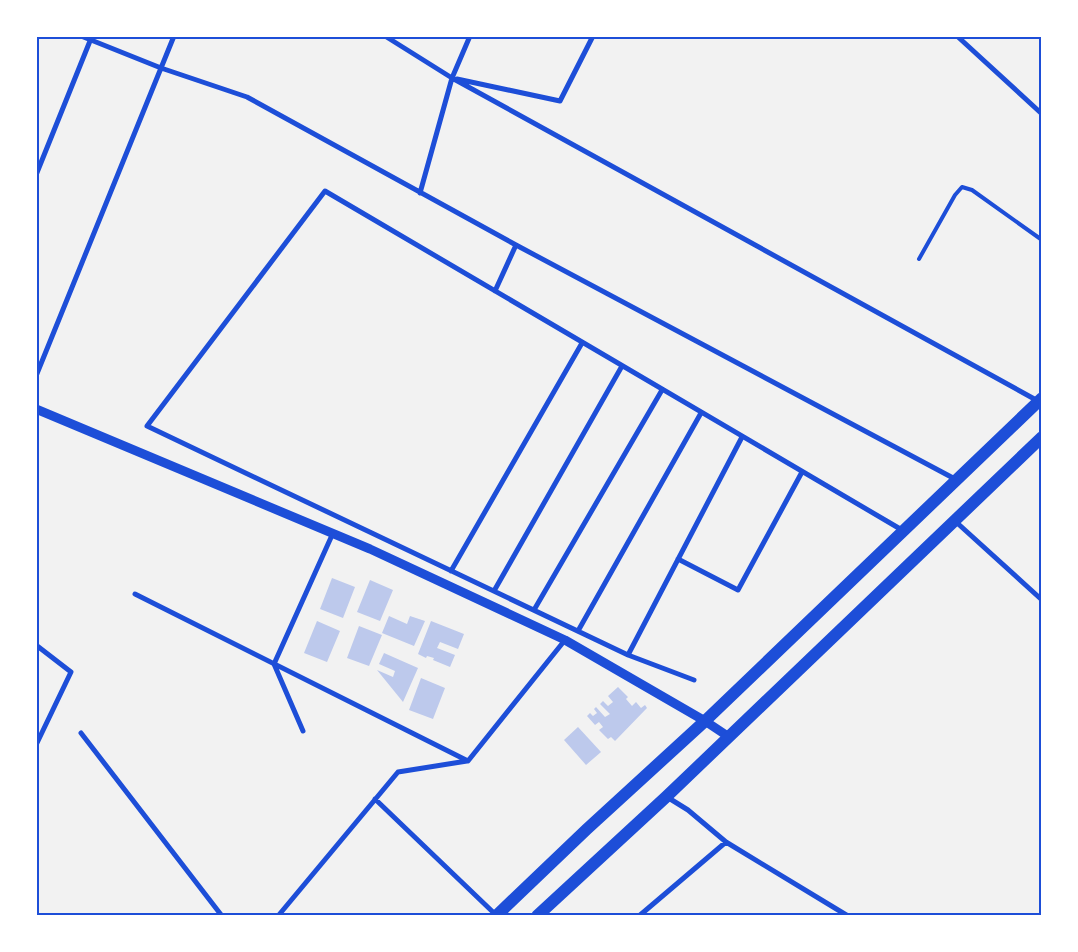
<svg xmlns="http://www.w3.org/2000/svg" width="1078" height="952" viewBox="0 0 1078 952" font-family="Mulish,sans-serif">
  <rect width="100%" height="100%" fill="#f2f2f2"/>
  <path fill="#bdc9ec" d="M332,578L355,587L343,618L320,609Z
    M370,580L393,590L380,621L357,612Z
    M389,616L407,624L410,616L425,621L414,646L382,633Z
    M317,621L340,631L327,662L304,653Z
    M431,621L464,634L458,649L440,642L437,648L455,655L450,667L433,660L434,658L427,656L426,658L418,654Z
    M359,626L382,635L369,666L347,658Z
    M384,653L418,668L403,702L377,670L393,677L395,671L379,664Z
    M421,678L445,688L433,719L409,710Z
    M618,687L628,697L626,699L632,706L636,702L641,708L645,705L647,708L615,741L611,737L608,739L599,730L603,727L599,722L595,725L587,716L590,713L593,716L597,713L594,709L596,707L605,717L610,714L600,704L603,701L608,706L613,702L608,696Z
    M578,727L601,752L586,765L564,740Z"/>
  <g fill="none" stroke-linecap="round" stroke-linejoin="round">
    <path stroke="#1d4ed8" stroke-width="4" d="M919,259L955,195L962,187L972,190L1042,240"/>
    <path stroke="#1d4ed8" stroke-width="5" d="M81,36L161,68L247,97L516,245L955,479
      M385,36L452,78L470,36
      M957,36L1042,114
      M457,79L560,101L593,36
      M36,175L92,36
      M420,193L452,78L1038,401
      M495,291L516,245
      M36,376L174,36
      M955,521L1042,600
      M678,559L738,590L802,472
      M451,571L582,343
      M494,591L622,366
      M135,594L468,761L565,640
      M534,610L662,390
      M578,631L701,413
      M36,645L71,672L36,745
      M628,655L742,437
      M694,680L628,655L147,426L325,191L902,530
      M303,731L274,664L333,533
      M81,733L222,916
      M667,797L688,810L726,842L848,916
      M375,799L496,915
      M278,916L398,772L467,761
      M639,916L726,842"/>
    <path stroke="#1d4ed8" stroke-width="9" d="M36,409L370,549L565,640L705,721L729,737"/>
    <path stroke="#1d4ed8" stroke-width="12" d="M496,916L587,829L705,721L1042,398
      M537,916L666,797L1042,437"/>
  </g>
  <rect width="1078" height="952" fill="none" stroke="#ffffff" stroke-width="75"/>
  <rect x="38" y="38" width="1002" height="876" fill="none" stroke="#1d4ed8" stroke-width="2"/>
</svg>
